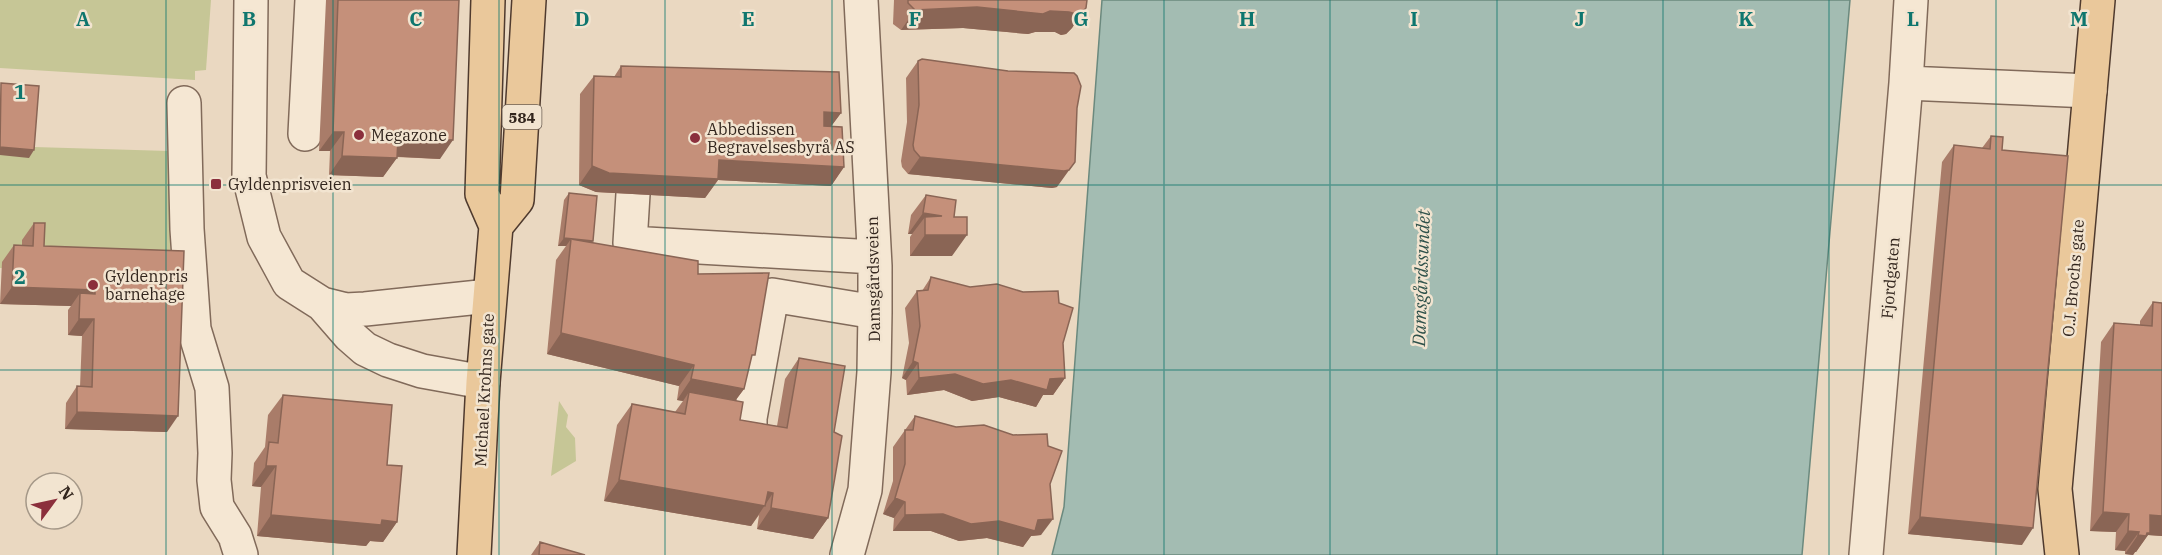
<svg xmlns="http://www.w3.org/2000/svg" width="2162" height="555" viewBox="0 0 2162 555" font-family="'IBM Plex Serif',serif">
  <rect width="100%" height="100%" fill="#ead8c1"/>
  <path fill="#c6c696" d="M0,0H211L206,70L195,71V80L0,68Z
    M0,146L169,151L171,274L0,268Z
    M559,401L568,415L566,427L575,438L576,461L551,476Z"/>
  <path fill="#a3bcb2" stroke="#6b897e" stroke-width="1.5" d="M1102,0H1850L1802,555H1052L1064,507Z"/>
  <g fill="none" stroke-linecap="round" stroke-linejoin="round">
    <g stroke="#816a5a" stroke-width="36">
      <path id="minor" d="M251,0L249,176L264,237L289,283L322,304L349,335L365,349L388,360L422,371L483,382
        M1906,83L2090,91
        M184,103L187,229L194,329L212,388L215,453L214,480L217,507L235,536L241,555
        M305,134L312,0
        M633,194L630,243L874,257
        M322,304L346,310L365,309L489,296
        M773,445L755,442L750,432V418L772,295L875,312
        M847,555L865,490L874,372L875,312V266L861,0
        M1866,555L1906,83L1911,0"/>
    </g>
    <g stroke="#4f3a2e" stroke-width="36">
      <path id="major" d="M496,226L517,200L529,0
        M474,555L483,382L496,226L482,194L488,0
        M2062,555L2055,489L2098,0"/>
    </g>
    <use href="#minor" stroke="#f5e7d3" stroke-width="33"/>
    <use href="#major" stroke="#eac89b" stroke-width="33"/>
  </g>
  <path fill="#a97c69" d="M326,0H459L440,159L397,157L383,177L329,175L330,151H319Z
    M894,0H1087L1072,28L1066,34L1061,35L1055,32H1035L1028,34L963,28L901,30L893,24Z
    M918,61L1057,187L1052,188L908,174L902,167L901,161L907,122L906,78Z
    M621,66L841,113L831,126L844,167L831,186L718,180L705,198L596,192L579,185L580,94L594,76L614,77Z
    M1991,136L2002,150L2022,545L1908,534L1942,162L1954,145L1982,148Z
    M569,193L592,243L698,274L750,361L744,389L735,401L740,420L777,426L785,379L799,358L834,432L828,518L813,539L757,529L759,515L751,526L604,501L617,425L632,404L675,412L683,401L677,400L679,386L547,354L556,260L566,246H558L564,200Z
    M926,195L954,217L952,256H910V237L912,234H908L911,215Z
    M34,223L44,246L184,251L167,432L65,429L66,403L77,386L80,387L82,336L68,335V310L71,306L0,304L2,262L14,245L22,246V240Z
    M931,277L1063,343L1065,378L1053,395H1043L1036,407L999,397L972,401L944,390L907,395L906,380L902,378L909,343L905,308L917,291H922Z
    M2153,302L2162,303V536L2148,535L2136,552H2135L2133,555L2125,554V551L2115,550L2116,532L2090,531L2101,342L2114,323L2140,325V321Z
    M283,395L387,465L397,522L383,542L370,541L366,546L257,536L261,487L252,486L254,463L265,447L268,415Z
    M915,416L1050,484L1041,535L1031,536L1023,547L987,538L959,541L931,531H893L894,518L883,514L893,481V447Z
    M540,542L585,555H531Z"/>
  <path fill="#8a6555" d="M977,7L1050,11L1086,8L1072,28L1066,34L1061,35L1055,32H1035L1028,34L963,28L901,30L915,10Z
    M824,112L841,113L827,132L811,131Z
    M333,132H344L330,151H319Z
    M398,138L453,140L440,159L385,156Z
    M0,147L34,150L29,158L0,155Z
    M342,156L397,158L383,177L329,175Z
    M920,157L1075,162L1057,187L1052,188L908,174Z
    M719,160L844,167L831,186L718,180L705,198L596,192L579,185L592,166Z
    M923,213L942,216L967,235L952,256H910L925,235V217L912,234H908Z
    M564,238L593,241L588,249L571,239L566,246H558Z
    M12,287L95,290L84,307L80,293L71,306L0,304Z
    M79,319H94L82,336L68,335Z
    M561,333L694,365L679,386L547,354Z
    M913,361L918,363L906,380L902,378Z
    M955,374L1011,380L1065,378L1053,395H1043L1036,407L999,397L972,401L944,390L907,395L919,378Z
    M691,379L744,389L729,409L689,392L683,401L677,400Z
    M77,412L178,416L167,432L65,429Z
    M266,466H276L261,487L252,486Z
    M619,480L768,492L773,493L751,526L604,501Z
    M895,498L905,502L894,518L883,514Z
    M771,508L828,518L813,539L757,529Z
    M2103,512L2129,514L2116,532L2090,531Z
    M943,514L999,521L1053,519L1041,535L1031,536L1023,547L987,538L959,541L931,531H893L905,515Z
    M271,515L382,520L397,522L383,542L370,541L366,546L257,536Z
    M2150,515L2162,516V536L2148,535L2136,552H2135L2133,555L2125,554L2138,535L2139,532L2125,551L2115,550L2128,531Z
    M1920,517L2033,528L2022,545L1908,534Z"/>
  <path fill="#c5907a" stroke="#8a6555" stroke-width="1.5" d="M338,0H459L453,140L398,138L397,158L342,156L344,132H333Z
    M908,0H1087L1086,8L1080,14H1076L1069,12L1050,11L1043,14L977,7L915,10L908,3Z
    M922,59L1008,71L1074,73L1077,76L1081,86L1077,108L1075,162L1069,170L1064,171L920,157L914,150L913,145L919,105L918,61Z
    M621,66L839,72L841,113L824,112V126L842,127L844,167L719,160L718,179L609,173L592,166L594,76L621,77Z
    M1,83L39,86L34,150L0,147Z
    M1991,136L2003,137L2002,150L2068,156L2033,528L1920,517L1954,145L1990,149Z
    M569,193L597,196L593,241L564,238Z
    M926,195L956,200L954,217H967V235H925V217L942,216L923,213Z
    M34,223H45L44,246L184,251L178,416L77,412V386L92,387L94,319H79L80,293L95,294V290L12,287L14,245L33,246Z
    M571,239L698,261V274L769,273L755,355H752L744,389L691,379L694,365L561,333Z
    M931,277L970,287L997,284L1023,292L1058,291L1059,303L1073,308L1063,343L1065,378L1050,379L1047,390L1011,380L983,384L955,374L919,378L918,363L913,361L920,326L917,291L928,290Z
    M2153,302L2162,303V516L2150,515V533H2147L2146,536L2138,535L2139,532L2128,531L2129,514L2103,512L2114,323L2152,326Z
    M799,358L845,366L834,432L842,436L828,518L771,508L773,493L768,492L765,506L619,480L632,404L685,414L689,392L743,402L740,420L787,428Z
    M283,395L392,405L387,465L402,466L397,522L382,520L381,525L271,515L276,466H266L269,442L278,443Z
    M915,416L956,427L984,425L1013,435L1047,434L1048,446L1062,451L1050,484L1053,519L1038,520L1035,531L999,521L971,524L943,514L905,515V502L895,498L905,464V430H913Z
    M540,542L585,555H539Z"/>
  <path fill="none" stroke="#0f766e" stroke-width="1.5" stroke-opacity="0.55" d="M166,0V555M333,0V555M499,0V555M665,0V555M832,0V555M998,0V555M1164,0V555M1330,0V555M1497,0V555M1663,0V555M1829,0V555M1996,0V555M0,185H2162M0,370H2162"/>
  <g fill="#8b2f3c" stroke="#f2e4d0" stroke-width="2">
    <circle cx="359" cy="135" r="6"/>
    <circle cx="695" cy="138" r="6"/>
    <rect x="210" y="178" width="12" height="12" rx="3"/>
    <circle cx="93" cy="285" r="6"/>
  </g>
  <g text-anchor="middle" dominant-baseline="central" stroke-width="5" stroke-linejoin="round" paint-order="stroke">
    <rect fill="#f2e4d0" stroke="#6c5e53" stroke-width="1.5" x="502.5" y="105" width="39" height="24" rx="4.5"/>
    <g font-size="15" font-weight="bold" fill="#32251d">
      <text x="522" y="117">584</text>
    </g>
    <g font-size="16" fill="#32251d" stroke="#f2e4d0" text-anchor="start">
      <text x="707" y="129">Abbedissen<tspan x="707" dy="18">Begravelsesbyrå AS</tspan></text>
      <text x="371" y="135">Megazone</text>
      <text x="228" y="184">Gyldenprisveien</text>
      <text x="105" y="276">Gyldenpris<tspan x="105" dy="18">barnehage</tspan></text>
    </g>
    <g font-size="16" fill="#32251d" stroke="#f2e4d0">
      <text transform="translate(1890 278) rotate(-85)">Fjordgaten</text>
      <text transform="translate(2073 278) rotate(-85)">O.J. Brochs gate</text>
      <text transform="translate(873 279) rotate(-91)">Damsgårdsveien</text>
      <text transform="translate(484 390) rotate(-87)">Michael Krohns gate</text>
    </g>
    <g font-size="18" font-style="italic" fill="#2e514a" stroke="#f2e4d0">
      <text transform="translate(1421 278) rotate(-88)">Damsgårdssundet</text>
    </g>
  </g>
  <g font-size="20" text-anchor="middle" font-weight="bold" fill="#0f766e" stroke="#f2e4d0" stroke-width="5" stroke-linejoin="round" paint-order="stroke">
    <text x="83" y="26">A</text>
    <text x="249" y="26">B</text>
    <text x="416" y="26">C</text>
    <text x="582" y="26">D</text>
    <text x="748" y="26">E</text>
    <text x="915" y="26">F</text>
    <text x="1081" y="26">G</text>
    <text x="1247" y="26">H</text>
    <text x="1414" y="26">I</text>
    <text x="1580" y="26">J</text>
    <text x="1746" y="26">K</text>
    <text x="1913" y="26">L</text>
    <text x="2079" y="26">M</text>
    <text x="20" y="99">1</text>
    <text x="20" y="284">2</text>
  </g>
  <g transform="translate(54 501) rotate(57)"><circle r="28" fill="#f2e4d0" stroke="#a59888" stroke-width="1.5"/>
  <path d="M0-4.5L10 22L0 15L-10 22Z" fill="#8b2f3c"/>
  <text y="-9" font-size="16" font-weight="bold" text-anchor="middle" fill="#32251d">N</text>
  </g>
</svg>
